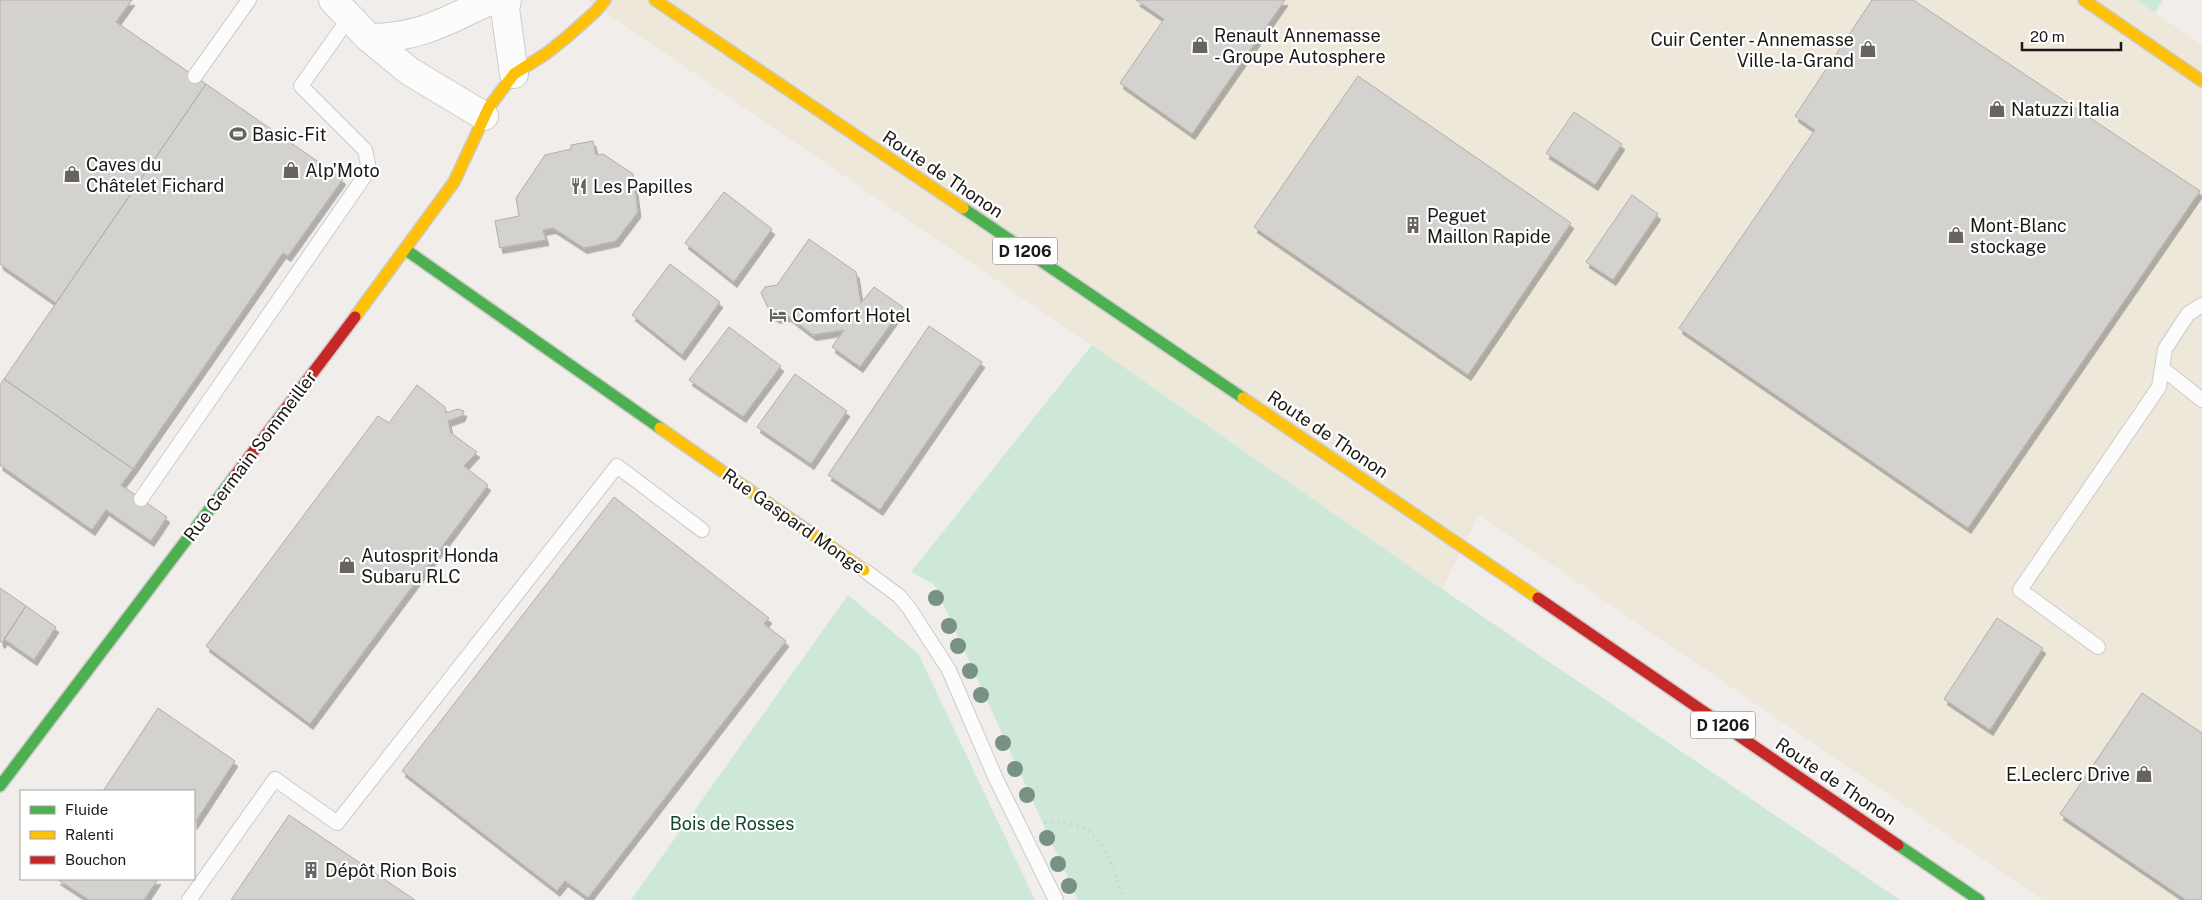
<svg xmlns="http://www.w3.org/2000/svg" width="2202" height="900" viewBox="0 0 2202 900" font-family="'Public Sans',sans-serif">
  <defs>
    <filter id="shadow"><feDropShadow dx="3" dy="5.5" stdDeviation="0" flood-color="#0004"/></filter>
  </defs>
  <rect width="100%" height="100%" fill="#f0edea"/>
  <path fill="#eee8db" d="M587,0H2137L2202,45V900H2043L1479,515L1442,589L1173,401Z"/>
  <path fill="#cde8d7" d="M2137,0H2163L2155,13Z
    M1092,345L1442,589L1900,900H1078L934,584L911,572Z
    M848,595L918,653L1035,900H631Z"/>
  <path fill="#d4d2cf" stroke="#b1aeac" filter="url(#shadow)" d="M0,0H132L116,22L206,84L56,303L0,264Z
    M1136,0H1285L1192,134L1120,83L1164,19Z
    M1872,0H1913L2200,191L1968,528L1679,328L1815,130L1795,116Z
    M1358,76L1571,223L1468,375L1254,227Z
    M206,84L343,179L288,256L283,253L133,469L4,379Z
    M1574,112L1622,144L1595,185L1546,153Z
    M593,141L596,155L603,154L633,174L638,212L616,241L584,248L553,228L543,230L546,240L500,248L495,221L519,216L516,198L545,155L571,149V145Z
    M724,192L772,229L734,282L685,243Z
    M1632,195L1658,214L1613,280L1586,262Z
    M809,239L856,272L861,303L874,287L903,307L860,367L832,347L844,330L813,335L788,316L777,318L771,314L761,293L765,287L777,285Z
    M670,264L720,302L682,355L632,315Z
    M929,326L982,362L880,510L828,475Z
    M729,327L781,366L743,417L689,380Z
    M795,374L847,411L811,464L757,427Z
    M4,379L133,469L121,485L167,517L151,541L106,510L92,530L0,465V385Z
    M417,385L445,407L446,413L458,409L464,411L462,416L448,421L451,433L477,452L464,466L488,485L310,724L206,646L378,416L389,423Z
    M614,497L769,618L764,624L786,641L588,898L565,881L557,891L402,771Z
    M0,588L26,606L2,643L0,641Z
    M26,606L56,627L34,660L4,639Z
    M1997,618L2043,648L1990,730L1944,699Z
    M2142,693L2202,733V900H2186L2060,814Z
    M158,708L235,761L194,824V791H103Z
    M289,815L326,840L415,900H231Z
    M57,879H158L144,900H89Z"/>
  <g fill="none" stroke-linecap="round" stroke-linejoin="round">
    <g stroke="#cdcbc8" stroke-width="16">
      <path id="lane" d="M195,76L249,0
        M2162,368L2202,400
        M141,499L364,177L368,164L365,150L301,86L349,18
        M864,570L899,596L909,608L949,670L996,779L1056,900
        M2098,647L2020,590L2159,387L2165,349L2188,314L2202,305
        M189,900L275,779L337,823L617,466L702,530"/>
    </g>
    <g stroke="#cdcbc8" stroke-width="30">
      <path id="street" d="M333,0L369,38L409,71L484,116
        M507,0L505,9L514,74
        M369,38C420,38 446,21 491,0"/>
    </g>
    <g stroke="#cdcbc8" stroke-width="14">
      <path id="fast" d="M963,208L1243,398
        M406,250L660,428
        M0,786L234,477
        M1898,845L1979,900"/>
    </g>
    <g stroke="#cdcbc8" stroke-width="14">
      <path id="slow" d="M655,0L963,208
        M2084,0L2202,81
        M355,317L454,182L489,107L514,74L547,53L567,37L596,11L605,0
        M1243,398L1538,598
        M660,428L864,570"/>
    </g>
    <g stroke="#cdcbc8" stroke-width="14">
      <path id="jam" d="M234,477L355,317
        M1538,598L1898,845"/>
    </g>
    <path stroke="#d6d4d3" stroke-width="3" stroke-dasharray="2.5 4" stroke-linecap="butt" d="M1044,823C1052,820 1062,822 1071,824C1107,832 1112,869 1124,900"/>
    <use href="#lane" stroke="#fdfcfc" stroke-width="14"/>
    <use href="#street" stroke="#fdfcfc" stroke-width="28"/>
    <use href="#fast" stroke="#4caf50" stroke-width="11"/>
    <use href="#slow" stroke="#ffc107" stroke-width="11"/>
    <use href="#jam" stroke="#c62828" stroke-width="11"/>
  </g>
  <g fill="#779183">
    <circle cx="936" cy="598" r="8"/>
    <circle cx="949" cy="626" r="8"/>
    <circle cx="958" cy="646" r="8"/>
    <circle cx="970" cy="671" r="8"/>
    <circle cx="981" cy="695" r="8"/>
    <circle cx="1003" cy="743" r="8"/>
    <circle cx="1015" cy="769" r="8"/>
    <circle cx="1027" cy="795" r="8"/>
    <circle cx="1047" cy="838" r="8"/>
    <circle cx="1058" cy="864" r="8"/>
    <circle cx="1069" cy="886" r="8"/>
  </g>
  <defs>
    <g id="shop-bare" transform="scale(1.35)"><path d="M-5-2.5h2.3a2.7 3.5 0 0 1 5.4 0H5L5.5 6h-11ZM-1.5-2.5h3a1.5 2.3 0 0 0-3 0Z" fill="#666360" stroke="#fff" stroke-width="2.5" paint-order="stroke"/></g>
    <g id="stadium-bare" transform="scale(1.35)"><path d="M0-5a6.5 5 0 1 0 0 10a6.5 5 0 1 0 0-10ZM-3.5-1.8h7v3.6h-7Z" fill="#666360" stroke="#fff" stroke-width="2.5" paint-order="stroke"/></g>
    <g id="restaurant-bare" transform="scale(1.35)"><path d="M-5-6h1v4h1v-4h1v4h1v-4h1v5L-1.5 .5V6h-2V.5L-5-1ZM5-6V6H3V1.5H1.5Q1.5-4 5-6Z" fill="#666360" stroke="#fff" stroke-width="2.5" paint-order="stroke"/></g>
    <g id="building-bare" transform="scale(1.35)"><path d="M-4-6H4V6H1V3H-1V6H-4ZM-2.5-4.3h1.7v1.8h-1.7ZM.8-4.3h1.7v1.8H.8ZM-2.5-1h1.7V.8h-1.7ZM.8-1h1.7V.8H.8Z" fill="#666360" stroke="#fff" stroke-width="2.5" paint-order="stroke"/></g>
    <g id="hotel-bare" transform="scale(1.35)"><path d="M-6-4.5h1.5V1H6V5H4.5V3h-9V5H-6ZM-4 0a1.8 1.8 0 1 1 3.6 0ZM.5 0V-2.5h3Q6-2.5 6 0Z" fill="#666360" stroke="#fff" stroke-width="2.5" paint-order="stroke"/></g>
  </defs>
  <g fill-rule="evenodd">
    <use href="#shop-bare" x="1200" y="45"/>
    <use href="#shop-bare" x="1868" y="49"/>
    <use href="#shop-bare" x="1997" y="109"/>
    <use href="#stadium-bare" x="238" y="134"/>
    <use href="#shop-bare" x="291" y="170"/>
    <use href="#shop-bare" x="72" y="174"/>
    <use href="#restaurant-bare" x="579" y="186"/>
    <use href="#building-bare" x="1413" y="225"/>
    <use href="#shop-bare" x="1956" y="235"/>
    <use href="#hotel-bare" x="778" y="315"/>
    <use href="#shop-bare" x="347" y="565"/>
    <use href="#shop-bare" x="2144" y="774"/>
    <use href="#building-bare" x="311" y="870"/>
  </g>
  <g text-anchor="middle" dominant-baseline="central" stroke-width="4.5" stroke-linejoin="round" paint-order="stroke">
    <g fill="#fff" stroke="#5f5e5c" stroke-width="1">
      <rect x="992.5" y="237.5" width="65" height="27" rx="4"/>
      <rect x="1690.5" y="711.5" width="65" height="27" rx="4"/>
    </g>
    <g font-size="16" font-weight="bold" fill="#1b1916">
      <text x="1025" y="251">D 1206</text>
      <text x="1723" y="725">D 1206</text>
    </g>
    <g font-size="18" fill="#1b1916" stroke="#fff" text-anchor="start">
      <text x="1214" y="35">Renault Annemasse<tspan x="1214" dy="21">- Groupe Autosphere</tspan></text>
      <text x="1854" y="39" text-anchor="end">Cuir Center - Annemasse<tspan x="1854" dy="21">Ville-la-Grand</tspan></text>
      <text x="2011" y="109">Natuzzi Italia</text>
      <text x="252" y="134">Basic-Fit</text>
      <text x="86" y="164">Caves du<tspan x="86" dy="21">Châtelet Fichard</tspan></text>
      <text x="305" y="170">Alp'Moto</text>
      <text x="593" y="186">Les Papilles</text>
      <text x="1427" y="215">Peguet<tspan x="1427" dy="21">Maillon Rapide</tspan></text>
      <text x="1970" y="225">Mont-Blanc<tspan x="1970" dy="21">stockage</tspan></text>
      <text x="792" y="315">Comfort Hotel</text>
      <text x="361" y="555">Autosprit Honda<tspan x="361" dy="21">Subaru RLC</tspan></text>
      <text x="2130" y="774" text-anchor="end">E.Leclerc Drive</text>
      <text x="325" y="870">Dépôt Rion Bois</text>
    </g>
    <g font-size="18" fill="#1b1916" stroke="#fff">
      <text transform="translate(943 174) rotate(34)">Route de Thonon</text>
      <text transform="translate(1328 434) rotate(34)">Route de Thonon</text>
      <text transform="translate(250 456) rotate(-53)">Rue Germain Sommeiller</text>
      <text transform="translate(794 521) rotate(35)">Rue Gaspard Monge</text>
      <text transform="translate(1836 781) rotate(34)">Route de Thonon</text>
    </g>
    <g font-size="18" fill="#14452f" stroke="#fff">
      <text x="732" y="823">Bois de Rosses</text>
    </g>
  </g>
  <rect x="20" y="790" width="175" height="90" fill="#ffffff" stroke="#a4a3a2"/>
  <rect x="30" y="806" width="25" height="8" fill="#4caf50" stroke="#a4a3a2"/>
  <text x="65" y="815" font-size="15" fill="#1b1916">Fluide</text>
  <rect x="30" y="831" width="25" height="8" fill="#ffc107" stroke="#a4a3a2"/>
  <text x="65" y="840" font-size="15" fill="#1b1916">Ralenti</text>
  <rect x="30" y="856" width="25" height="8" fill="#c62828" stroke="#a4a3a2"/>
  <text x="65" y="865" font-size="15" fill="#1b1916">Bouchon</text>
  <path d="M2022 42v8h99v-8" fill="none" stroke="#1b1916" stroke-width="2.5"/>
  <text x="2030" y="42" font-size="15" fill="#1b1916" stroke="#ffffff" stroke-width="4" paint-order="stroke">20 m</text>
</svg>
